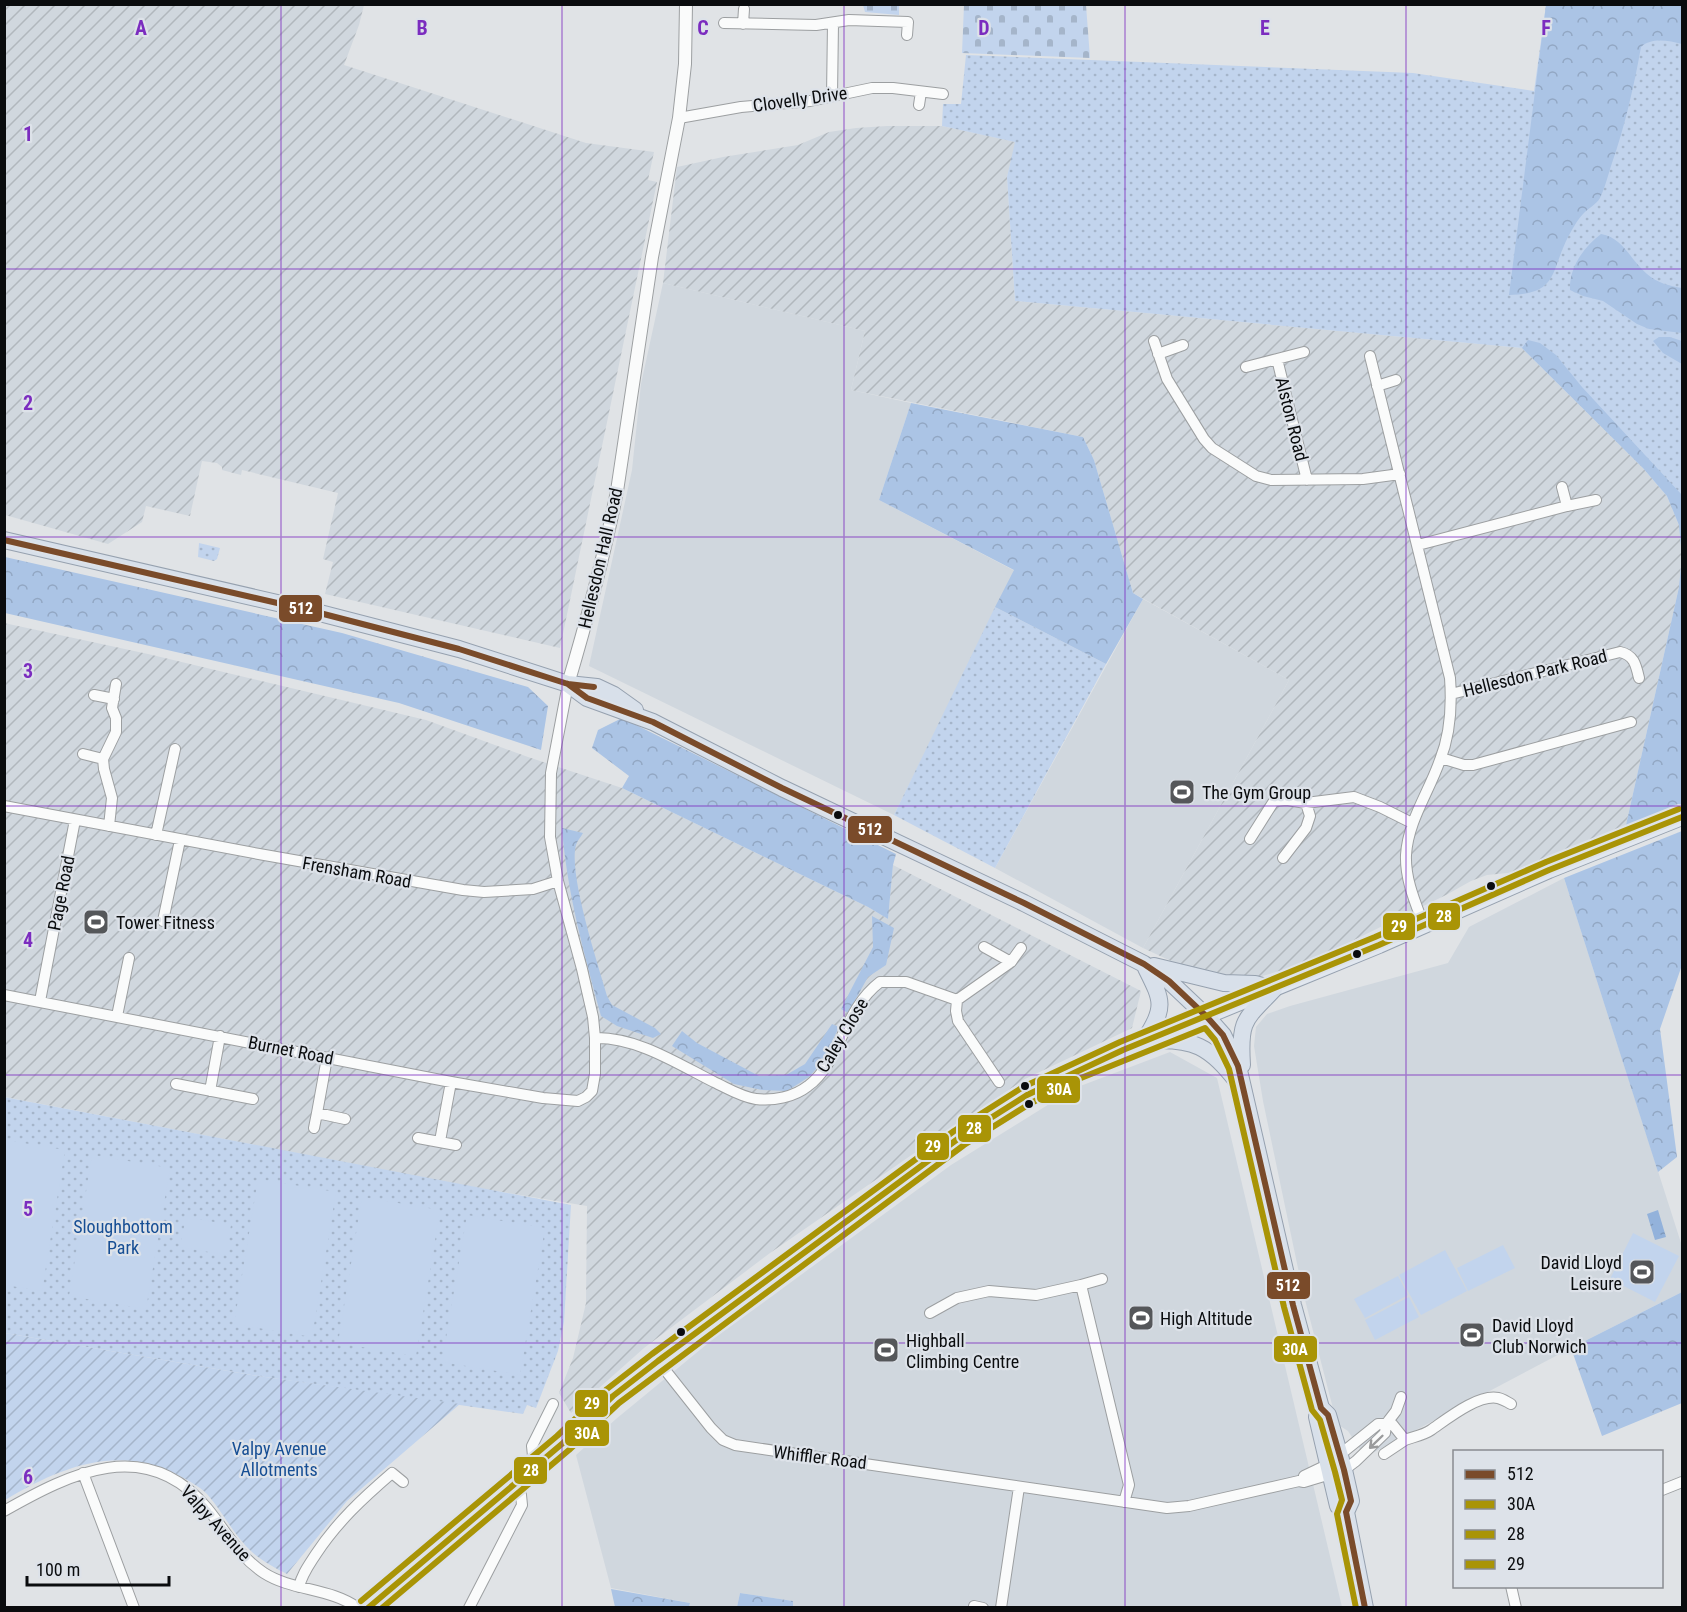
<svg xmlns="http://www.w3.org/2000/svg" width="1687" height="1612" viewBox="0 0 1687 1612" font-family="'Roboto Condensed',sans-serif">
  <defs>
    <pattern id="industrial-furrows" width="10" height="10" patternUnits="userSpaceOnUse" patternTransform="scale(1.5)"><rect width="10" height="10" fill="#d0d7de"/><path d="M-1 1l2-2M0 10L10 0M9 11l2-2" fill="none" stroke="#b1b7bd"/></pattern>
    <pattern id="grass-dots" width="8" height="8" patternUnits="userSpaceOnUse" patternTransform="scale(1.5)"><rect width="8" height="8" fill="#c2d4ed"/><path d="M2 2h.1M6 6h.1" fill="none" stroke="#a5b5ca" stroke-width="1.8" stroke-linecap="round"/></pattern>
    <pattern id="forest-crowns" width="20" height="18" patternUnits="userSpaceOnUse" patternTransform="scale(1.5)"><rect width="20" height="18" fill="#abc4e5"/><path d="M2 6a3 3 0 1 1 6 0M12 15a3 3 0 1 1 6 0" fill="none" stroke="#92a7c3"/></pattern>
    <pattern id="cemetery-stones" width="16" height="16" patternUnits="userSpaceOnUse" patternTransform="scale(1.5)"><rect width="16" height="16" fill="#c2d4ed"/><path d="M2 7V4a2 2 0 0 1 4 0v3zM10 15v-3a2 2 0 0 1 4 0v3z" fill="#a5b5ca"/></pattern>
    <pattern id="garden-furrows" width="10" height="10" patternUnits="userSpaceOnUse" patternTransform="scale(1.5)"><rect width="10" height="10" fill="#c2d4ed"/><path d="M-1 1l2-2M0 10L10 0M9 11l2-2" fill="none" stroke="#a5b5ca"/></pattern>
    <pattern id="water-ripples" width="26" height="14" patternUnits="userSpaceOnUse" patternTransform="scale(1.5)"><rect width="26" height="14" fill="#93b2db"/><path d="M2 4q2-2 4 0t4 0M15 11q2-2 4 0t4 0" fill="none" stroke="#7d98bb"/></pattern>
  </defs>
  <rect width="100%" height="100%" fill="#e0e3e6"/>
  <path fill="#d0d7de" d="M663,283L865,331L851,390L911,403L879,500L1015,571L894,815L589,666L632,470L641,384Z
    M1143,599L1289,680L1143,948L995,868Z
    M1564,878L1682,1246V1292L1571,1348L1365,1457L1348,1431L1337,1424L1303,1292L1263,1101L1254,1046L1256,1027L1267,1014L1290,1006L1448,963L1469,927Z
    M1170,1052L1217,1078L1342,1607L793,1608V1601L740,1593L737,1607H689L690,1603L611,1588L576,1455L616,1419L712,1340L951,1165L1075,1088Z"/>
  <path fill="url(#industrial-furrows)" d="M4,5H364L359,25L344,65L586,143L654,152L648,180L657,182L560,648L325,594L333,562L323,559L338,493L242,470L241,475L222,470V467L217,463L202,461L190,516L146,506L142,522L108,544L5,515Z
    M887,126H942L1016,142L1007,177L1015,301L1522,348L1643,468L1667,496L1679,525L1682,557L1679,587L1624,834L1518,872L1487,875L1471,881L1446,895L1309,962L1256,978L1232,979L1186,968L1143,948L1289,680L1133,593L1094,460L1083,437L851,390L865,331L663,283L677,167L723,157L798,145L829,132L856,128Z
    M4,623L148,654L426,720L528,757L622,788L868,907L888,919L893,865L1141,991L1132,1028L1025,1079L913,1154L770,1253L644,1348L571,1413L559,1393L573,1358L586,1303L587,1206L478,1188L5,1097Z"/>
  <path fill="url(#grass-dots)" d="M1546,5H1682V809L1679,587L1682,557L1679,525L1667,496L1643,468L1522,348L1015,301L1007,177L1015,142L942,126L943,104H961L966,55L1413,73L1534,91Z
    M199,543L220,548L217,559L214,561L198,557Z
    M995,607L1106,664L995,868L894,815Z
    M4,1097L571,1205L564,1322L558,1351L536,1408L527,1405L523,1414L258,1376L5,1333Z"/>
  <path fill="url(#forest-crowns)" d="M1546,5H1682V44C1669,41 1652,37 1641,47C1634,86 1625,126 1612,163C1608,175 1605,188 1600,198C1596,205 1588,208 1583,214C1577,220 1572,230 1568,237C1550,273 1558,294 1509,295Z
    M1601,234C1624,238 1630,260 1647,274C1657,283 1670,286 1682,288V333L1649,329L1637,324L1603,301L1583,296L1570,290C1569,267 1584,247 1601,234Z
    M1659,337H1670L1682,341V364L1663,353L1653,341Z
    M1528,340L1540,343L1556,355L1582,387L1682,495V809L1624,834L1679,587L1682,557L1679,525L1667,496L1643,468L1522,348Z
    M911,403L1083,437L1094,460L1133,593L1143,599L1106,664L995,607L1014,570L879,500Z
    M5,557L342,633L528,687L548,706L541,750L399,703L5,613Z
    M622,718L896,854L893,865L888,919L868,907L622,788L629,776L592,748L598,730Z
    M562,828L583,833C581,837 577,841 576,845C568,874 598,964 607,996L612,1005L655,1028L661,1034L653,1038L617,1026L601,1016C584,953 567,893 562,828Z
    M1682,831V965L1660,1029L1677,1157L1658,1172L1564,878Z
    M872,916L894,928L886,965L868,977L848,1013L841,1009L873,947Z
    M832,1024L839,1027L823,1061L809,1077L787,1091L762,1090L734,1084L672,1046L682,1031L697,1043L759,1076L786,1075L805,1064Z
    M1682,1292V1403L1602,1436L1571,1348Z
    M611,1589L690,1603L689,1607H615Z
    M740,1593L793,1601V1607H737Z"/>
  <path fill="url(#cemetery-stones)" d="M863,5H899V15L865,12Z
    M964,5H1086L1090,58L962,53Z"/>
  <path fill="url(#garden-furrows)" d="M5,1333L258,1376L460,1404L347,1501L287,1574C275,1568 262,1561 252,1552C234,1536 223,1512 207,1494C199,1486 187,1480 176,1474C116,1444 59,1468 5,1500Z"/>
  <path fill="#c2d4ed" d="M5,1140L65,1150L42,1291L5,1285Z
    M92,1155L170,1168L146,1309L69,1296Z
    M258,1179L336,1192L312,1337L234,1324Z
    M362,1197L440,1210L416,1356L338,1343Z
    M467,1215L545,1228L520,1375L442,1362Z
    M186,1217L231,1225L226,1255L180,1247Z
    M1633,1233L1679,1256L1655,1302L1610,1279Z
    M1503,1245L1515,1268L1468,1291L1457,1268Z
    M1445,1250L1467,1291L1421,1315L1399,1275Z
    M1398,1276L1408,1295L1365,1318L1354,1299Z
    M1409,1297L1419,1317L1375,1340L1365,1320Z"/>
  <path fill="url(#water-ripples)" d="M1658,1210L1666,1237L1655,1240L1647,1214Z"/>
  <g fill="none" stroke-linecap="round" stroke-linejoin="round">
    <g stroke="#9c9fa1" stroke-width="12">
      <path id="minor" d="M724,23L816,25L849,20L908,22L907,35
        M743,24L744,9
        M832,96L833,23
        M919,105L921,92
        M679,118L741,107L810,101L872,88H893L943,94
        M1154,341L1167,379L1204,439L1212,448L1256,476L1271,480L1363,479L1400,474
        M1158,354L1183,345
        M1370,356L1450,678C1452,705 1450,735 1440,760C1429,792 1408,821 1406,855C1405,880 1416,904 1424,926
        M1277,359L1304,352
        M1246,367L1277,359L1307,480
        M1377,386L1396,380
        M1567,506L1596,500
        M1418,545L1567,506L1562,487
        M1451,694L1620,652C1634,655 1636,665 1639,678
        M94,695L114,699
        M83,754L103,759L104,769L112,798L109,826
        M1441,758L1464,765H1473L1631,722
        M103,759L116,732V718L112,708L116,684
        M4,806L259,854L463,890L484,892L533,889L558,881
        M156,835L175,749
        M1250,839L1274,801L1287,800L1306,803L1354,797L1380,807L1412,823
        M1283,858L1306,828L1310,816L1306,803
        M163,921L180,840
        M984,947L1011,962
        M4,995L451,1082L543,1098L578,1101L586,1097L592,1091L595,1074V1038L593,1017L582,969L558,881L550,837L551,773L568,684
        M40,1001L75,820
        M117,1016L129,958
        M595,1038C637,1037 678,1064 714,1082C727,1088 741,1097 756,1099C774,1101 794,1097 808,1086C840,1063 843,1010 880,982H906L957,1000
        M327,1058L317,1113L345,1119
        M999,1082L958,1021L956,1011L957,1000L1011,962L1021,948
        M176,1084L253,1099
        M210,1091L220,1036
        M314,1128L317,1113
        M418,1138L456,1145
        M440,1141L451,1082
        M1102,1279L1081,1285L1129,1485L1124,1502
        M930,1313L957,1298L989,1291L1036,1295L1081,1285
        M658,1361L711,1428L723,1440L735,1445L1167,1508L1189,1506L1299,1481L1304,1482L1344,1470L1356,1461L1385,1433L1386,1424L1396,1411L1401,1397
        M1389,1420L1405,1440C1413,1437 1424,1435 1431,1430C1447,1419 1478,1394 1498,1398C1503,1399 1507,1402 1511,1404
        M1384,1454L1405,1440
        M539,1464L533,1456L532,1446L553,1404
        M83,1473L134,1608
        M1304,1476L1327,1465L1378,1424H1386
        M1662,1490L1682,1482
        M4,1511C71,1473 146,1435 207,1508C226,1531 238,1556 264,1573C292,1591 331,1588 358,1608
        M1511,1586L1516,1608
        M299,1587C302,1574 309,1565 316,1554C337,1522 363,1498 392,1473L403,1482
        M974,1606L983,1608
        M469,1608L522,1505L521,1495L514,1484
        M1001,1608L1019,1487"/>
    </g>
    <g stroke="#9c9fa1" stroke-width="14">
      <path id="tertiary" d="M568,684C587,620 604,557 617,491L652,257L679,118L685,64L686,4"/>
    </g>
    <g stroke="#96a1af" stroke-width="18">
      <path id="primary" d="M367,1608L563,1443L613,1396L658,1361L959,1138L1027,1095L1123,1050L1379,945L1549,870L1682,817"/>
    </g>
    <g stroke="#96a1af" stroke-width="18">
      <path id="trunk" d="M4,540L312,611L459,649L568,684L597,687L614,695L635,710
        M568,684L587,698L653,722L782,788L1024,903L1144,964L1169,981L1207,1017L1223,1035L1238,1066L1293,1305L1321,1408L1328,1415L1344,1470L1351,1501L1346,1512L1365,1608
        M1154,966L1224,983L1255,984L1274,989C1245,1020 1239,1019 1242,1065
        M1144,1041C1195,1037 1209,1046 1240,1085
        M1144,1041C1166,1006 1163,1002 1145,966
        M1321,1408L1317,1417L1338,1506L1346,1512"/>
    </g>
    <use href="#minor" stroke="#fafbfb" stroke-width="10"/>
    <use href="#tertiary" stroke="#fafbfb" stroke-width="12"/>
    <use href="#primary" stroke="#e1e7ef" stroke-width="16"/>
    <use href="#trunk" stroke="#d8e0ea" stroke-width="16"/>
    <g stroke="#dde2e9" stroke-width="10">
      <path id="bus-1" d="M4,540L312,611L459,649L568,684L594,687
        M568,684L587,698L653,722L782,788L1024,903L1144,964L1169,981L1207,1017L1223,1035L1238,1066L1293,1305L1321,1408L1328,1415L1344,1470L1351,1501L1346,1512L1365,1608"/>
    </g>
    <g stroke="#dde2e9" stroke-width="10">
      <path id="bus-2" d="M382,1608L569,1450L619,1403L964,1145L1031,1103L1081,1078L1205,1028L1215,1040L1229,1069L1284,1307L1312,1410L1320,1420L1335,1472L1342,1500L1337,1514L1356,1608"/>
    </g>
    <g stroke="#dde2e9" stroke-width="10">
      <path id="bus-3" d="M368,1608L563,1443L613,1396L658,1361L959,1138L1027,1095L1123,1050L1379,945L1549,870L1682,817"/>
    </g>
    <g stroke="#dde2e9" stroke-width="10">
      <path id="bus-4" d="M361,1601L557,1436L607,1389L652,1354L954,1131L1023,1087L1120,1042L1375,937L1546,862L1679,809"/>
    </g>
    <use href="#bus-1" stroke="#7a4b2a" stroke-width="6"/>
    <use href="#bus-2" stroke="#a99406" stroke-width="6"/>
    <use href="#bus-3" stroke="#a99406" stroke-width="6"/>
    <use href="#bus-4" stroke="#a99406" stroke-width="6"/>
  </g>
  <defs><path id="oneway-shaft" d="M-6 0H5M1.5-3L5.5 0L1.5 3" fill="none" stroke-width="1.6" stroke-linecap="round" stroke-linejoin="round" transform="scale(1.5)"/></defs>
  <use stroke="#9a9b9c" href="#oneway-shaft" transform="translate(1376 1442) rotate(136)"/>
  <path fill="none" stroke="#7b2cbf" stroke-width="1.5" stroke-opacity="0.55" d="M281,4V1608M562,4V1608M844,4V1608M1125,4V1608M1406,4V1608M4,269H1682M4,537H1682M4,806H1682M4,1075H1682M4,1343H1682"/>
  <defs>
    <g id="stadium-square" transform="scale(1.35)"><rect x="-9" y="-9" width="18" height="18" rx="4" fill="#55575a" stroke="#dde2e9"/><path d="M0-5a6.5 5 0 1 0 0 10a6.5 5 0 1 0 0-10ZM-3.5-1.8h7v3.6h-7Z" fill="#fff"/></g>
  </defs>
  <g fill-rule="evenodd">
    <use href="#stadium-square" x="1182" y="792"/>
    <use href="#stadium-square" x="96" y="922"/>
    <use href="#stadium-square" x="1642" y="1272"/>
    <use href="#stadium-square" x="1141" y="1318"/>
    <use href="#stadium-square" x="1472" y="1335"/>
    <use href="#stadium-square" x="886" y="1350"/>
  </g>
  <g fill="#0a0c0e" stroke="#dde2e9" stroke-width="2">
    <circle cx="838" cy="815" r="5"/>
    <circle cx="1491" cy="886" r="5"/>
    <circle cx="1357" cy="954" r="5"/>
    <circle cx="1025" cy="1086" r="5"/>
    <circle cx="1029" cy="1104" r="5"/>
    <circle cx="681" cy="1332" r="5"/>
  </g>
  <g text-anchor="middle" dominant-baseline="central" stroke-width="4.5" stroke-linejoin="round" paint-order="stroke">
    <g font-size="18" fill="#0a0c0e" stroke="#dde2e9">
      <text transform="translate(800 99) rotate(-8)">Clovelly Drive</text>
      <text transform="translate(1292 419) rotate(76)">Alston Road</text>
      <text transform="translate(600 558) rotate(-77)">Hellesdon Hall Road</text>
      <text transform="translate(1535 673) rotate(-14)">Hellesdon Park Road</text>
      <text transform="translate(357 872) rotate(10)">Frensham Road</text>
      <text transform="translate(61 893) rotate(-79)">Page Road</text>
      <text transform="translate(842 1035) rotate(-59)">Caley Close</text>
      <text transform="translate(291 1050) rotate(11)">Burnet Road</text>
      <text transform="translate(820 1457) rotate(7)">Whiffler Road</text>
      <text transform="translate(216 1523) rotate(48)">Valpy Avenue</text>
    </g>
    <g font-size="18" fill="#0a0c0e" stroke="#dde2e9" text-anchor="start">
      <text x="1202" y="792">The Gym Group</text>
      <text x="116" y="922">Tower Fitness</text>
      <text x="1622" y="1262" text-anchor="end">David Lloyd<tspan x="1622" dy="21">Leisure</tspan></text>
      <text x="1160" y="1318">High Altitude</text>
      <text x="1492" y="1325">David Lloyd<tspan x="1492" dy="21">Club Norwich</tspan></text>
      <text x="906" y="1340">Highball<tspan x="906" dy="21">Climbing Centre</tspan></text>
    </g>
    <g font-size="18" fill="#164e94" stroke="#dde2e9">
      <text x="123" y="1226">Sloughbottom<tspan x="123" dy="21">Park</tspan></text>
      <text x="279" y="1448">Valpy Avenue<tspan x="279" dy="21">Allotments</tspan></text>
    </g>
  </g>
  <g font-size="20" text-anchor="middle" font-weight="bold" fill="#7b2cbf" stroke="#dde2e9" stroke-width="4.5" stroke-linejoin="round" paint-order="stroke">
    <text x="141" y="35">A</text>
    <text x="422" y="35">B</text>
    <text x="703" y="35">C</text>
    <text x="984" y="35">D</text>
    <text x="1265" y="35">E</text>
    <text x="1546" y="35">F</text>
    <text x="28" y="141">1</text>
    <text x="28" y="410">2</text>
    <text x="28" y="678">3</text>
    <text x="28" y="947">4</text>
    <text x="28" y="1216">5</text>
    <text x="28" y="1484">6</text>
  </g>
  <g stroke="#dde2e9" stroke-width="2">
    <rect x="278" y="594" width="45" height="29" rx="6" fill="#7a4b2a"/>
    <rect x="847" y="815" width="46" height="29" rx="6" fill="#7a4b2a"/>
    <rect x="1427" y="902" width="34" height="29" rx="6" fill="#a99406"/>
    <rect x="1382" y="912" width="34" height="29" rx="6" fill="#a99406"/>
    <rect x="1036" y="1075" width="45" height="29" rx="6" fill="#a99406"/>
    <rect x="957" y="1114" width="35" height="29" rx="6" fill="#a99406"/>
    <rect x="916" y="1132" width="34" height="29" rx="6" fill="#a99406"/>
    <rect x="1266" y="1271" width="45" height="29" rx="6" fill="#7a4b2a"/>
    <rect x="1273" y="1335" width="45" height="28" rx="6" fill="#a99406"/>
    <rect x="574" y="1389" width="35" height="29" rx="6" fill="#a99406"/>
    <rect x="564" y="1419" width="46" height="28" rx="6" fill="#a99406"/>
    <rect x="513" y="1456" width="35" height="29" rx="6" fill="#a99406"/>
  </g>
  <g font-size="16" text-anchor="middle" font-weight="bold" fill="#fff">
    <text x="301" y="614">512</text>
    <text x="870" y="835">512</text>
    <text x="1444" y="922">28</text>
    <text x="1399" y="932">29</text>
    <text x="1059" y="1095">30A</text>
    <text x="974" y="1134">28</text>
    <text x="933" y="1152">29</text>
    <text x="1288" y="1291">512</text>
    <text x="1295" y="1355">30A</text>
    <text x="592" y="1409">29</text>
    <text x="587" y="1439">30A</text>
    <text x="531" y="1476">28</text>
  </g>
  <rect width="1687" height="1612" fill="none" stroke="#0a0c0e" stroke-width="12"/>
  <rect x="1453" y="1450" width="210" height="138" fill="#dde2e9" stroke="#898c91" stroke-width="1.5"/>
  <rect x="1465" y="1470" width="30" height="9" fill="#7a4b2a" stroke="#898c91" stroke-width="1.5"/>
  <text x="1507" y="1480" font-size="18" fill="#0a0c0e">512</text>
  <rect x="1465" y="1500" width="30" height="9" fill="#a99406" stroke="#898c91" stroke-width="1.5"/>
  <text x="1507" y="1510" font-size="18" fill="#0a0c0e">30A</text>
  <rect x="1465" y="1530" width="30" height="9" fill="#a99406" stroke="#898c91" stroke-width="1.5"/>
  <text x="1507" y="1540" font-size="18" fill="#0a0c0e">28</text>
  <rect x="1465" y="1560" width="30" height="9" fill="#a99406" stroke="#898c91" stroke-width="1.5"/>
  <text x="1507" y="1570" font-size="18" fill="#0a0c0e">29</text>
  <path d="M27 1576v9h142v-9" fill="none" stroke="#0a0c0e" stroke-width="3"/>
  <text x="36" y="1576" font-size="18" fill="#0a0c0e" stroke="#dde2e9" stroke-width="4.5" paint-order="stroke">100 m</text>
</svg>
